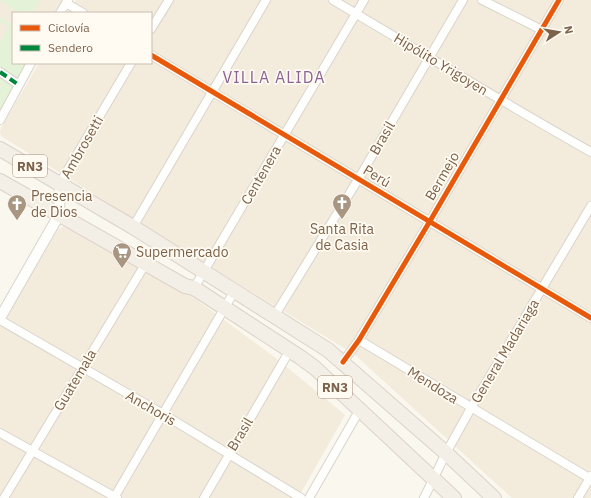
<svg xmlns="http://www.w3.org/2000/svg" width="591" height="498" viewBox="0 0 591 498" font-family="'IBM Plex Sans',sans-serif">
  <rect width="100%" height="100%" fill="#faf7ee"/>
  <path fill="#f3ebdc" d="M0,0H64L56,13H13V63L0,110Z
    M76,0H591V498H512L354,354L201,261L1,136L0,130L39,63H151V13H68Z
    M64,227L182,289L277,359L345,415L298,498H0V327L58,229Z"/>
  <path fill="#e4f2d8" d="M0,0H40L32,13H19Z
    M0,17L13,25V63H27L0,110V87L2,84L0,83V42L9,27L0,22Z"/>
  <g fill="none" stroke-linecap="round" stroke-linejoin="round">
    <g stroke="#d9d4cc" stroke-width="10">
      <path id="minor" d="M333,0C419,51 504,103 591,152
        M482,0L542,30
        M66,3L83,13
        M60,13L68,0
        M151,29L169,0
        M151,55L591,318
        M0,72L19,85
        M0,120L31,63
        M60,183L131,63
        M133,227L266,0
        M194,288L364,0
        M275,315L359,178L463,0
        M0,320L163,414L301,498
        M359,340L591,479
        M343,362L359,340L430,221L559,0
        M0,433L117,498
        M4,498L146,263
        M114,498L235,290
        M204,498L290,350
        M309,498L359,411
        M424,498L446,453L471,408L591,206
        M578,498L591,476"/>
    </g>
    <g stroke="#d9d4cc" stroke-width="12">
      <path id="tertiary" d="M0,318L59,215L60,183"/>
    </g>
    <g stroke="#dbd3ca" stroke-width="16">
      <path id="trunk" d="M0,149L133,227L328,350L446,453L494,498
        M0,181L185,286L194,288L300,357L315,368L454,498"/>
    </g>
    <use href="#minor" stroke="#fefefc" stroke-width="8"/>
    <use href="#tertiary" stroke="#fefefc" stroke-width="10"/>
    <use href="#trunk" stroke="#f3eee6" stroke-width="14"/>
    <path stroke="#00873e" stroke-width="4" stroke-dasharray="8 4" stroke-linecap="butt" d="M0,72L19,85"/>
    <g stroke="#fffbf2" stroke-width="8">
      <path id="cycleway" d="M151,55L591,318
        M343,362L359,340L430,221L559,0"/>
    </g>
    <use href="#cycleway" stroke="#e8590c" stroke-width="5"/>
  </g>
  <defs>
    <g id="church-pin" transform="scale(1)"><path d="M0 17L-7.5 6A9.5 9.5 0 1 1 7.5 6Z" fill="#a89683" stroke="#fffbf2"/><path d="M-1.2-6h2.4v3.5h3.3v2.4h-3.3V6h-2.4V-.1h-3.3v-2.4h3.3Z" fill="#fff"/></g>
    <g id="supermarket-pin" transform="scale(1)"><path d="M0 17L-7.5 6A9.5 9.5 0 1 1 7.5 6Z" fill="#a89683" stroke="#fffbf2"/><path d="M-6-5.5h2.5l.6 2H6L4.5 2H-2.5L-4.4-4H-6ZM-1.5 3.2a1.3 1.3 0 1 0 .1 0ZM3 3.2a1.3 1.3 0 1 0 .1 0Z" fill="#fff"/></g>
  </defs>
  <g fill-rule="evenodd">
    <use href="#church-pin" x="342" y="203"/>
    <use href="#church-pin" x="17" y="204"/>
    <use href="#supermarket-pin" x="122" y="252"/>
  </g>
  <g text-anchor="middle" dominant-baseline="central" stroke-width="3.5" stroke-linejoin="round" paint-order="stroke">
    <g fill="#fffbf2" stroke="#a3907c" stroke-width="1">
      <rect x="13" y="155" width="34" height="22" rx="3"/>
      <rect x="318" y="376" width="34" height="22" rx="3"/>
    </g>
    <g font-size="13" font-weight="bold" fill="#7c624a">
      <text x="30" y="166">RN3</text>
      <text x="335" y="387">RN3</text>
    </g>
    <g font-size="14" fill="#7c624a" stroke="#fffbf2">
      <text transform="translate(441 64) rotate(31)">Hipólito Yrigoyen</text>
      <text transform="translate(382 138) rotate(-60)">Brasil</text>
      <text transform="translate(82 147) rotate(-60)">Ambrosetti</text>
      <text transform="translate(261 175) rotate(-60)">Centenera</text>
      <text transform="translate(377 176) rotate(31)">Perú</text>
      <text transform="translate(442 176) rotate(-60)">Bermejo</text>
      <text transform="translate(505 351) rotate(-59)">General Madariaga</text>
      <text transform="translate(75 380) rotate(-59)">Guatemala</text>
      <text transform="translate(433 385) rotate(32)">Mendoza</text>
      <text transform="translate(151 408) rotate(30)">Anchoris</text>
      <text transform="translate(240 434) rotate(-59)">Brasil</text>
    </g>
    <g font-size="14" fill="#7c624a" stroke="#fffbf2" text-anchor="start">
      <text x="31" y="196">Presencia<tspan x="31" dy="16">de Dios</tspan></text>
      <text x="342" y="229" text-anchor="middle">Santa Rita<tspan x="342" dy="16">de Casia</tspan></text>
      <text x="136" y="252">Supermercado</text>
    </g>
    <g font-size="16" letter-spacing="1" fill="#8c6397" stroke="#fffbf2">
      <text x="274" y="77">VILLA ALIDA</text>
    </g>
  </g>
  <rect x="12" y="12" width="140" height="52" fill="#fffbf2" stroke="#cbbeaf"/>
  <rect x="20" y="25" width="20" height="6" fill="#e8590c" stroke="#cbbeaf"/>
  <text x="48" y="32" font-size="12" fill="#7c624a">Ciclovía</text>
  <rect x="20" y="45" width="20" height="6" fill="#00873e" stroke="#cbbeaf"/>
  <text x="48" y="52" font-size="12" fill="#7c624a">Sendero</text>
  <g transform="translate(559 32) rotate(78)" stroke="#fffbf2" stroke-width="3" paint-order="stroke">
  <path d="M0-3L7 15L0 10L-7 15Z" fill="#7c624a"/>
  <text y="-6" font-size="11" font-weight="bold" text-anchor="middle" fill="#7c624a">N</text>
  </g>
</svg>
